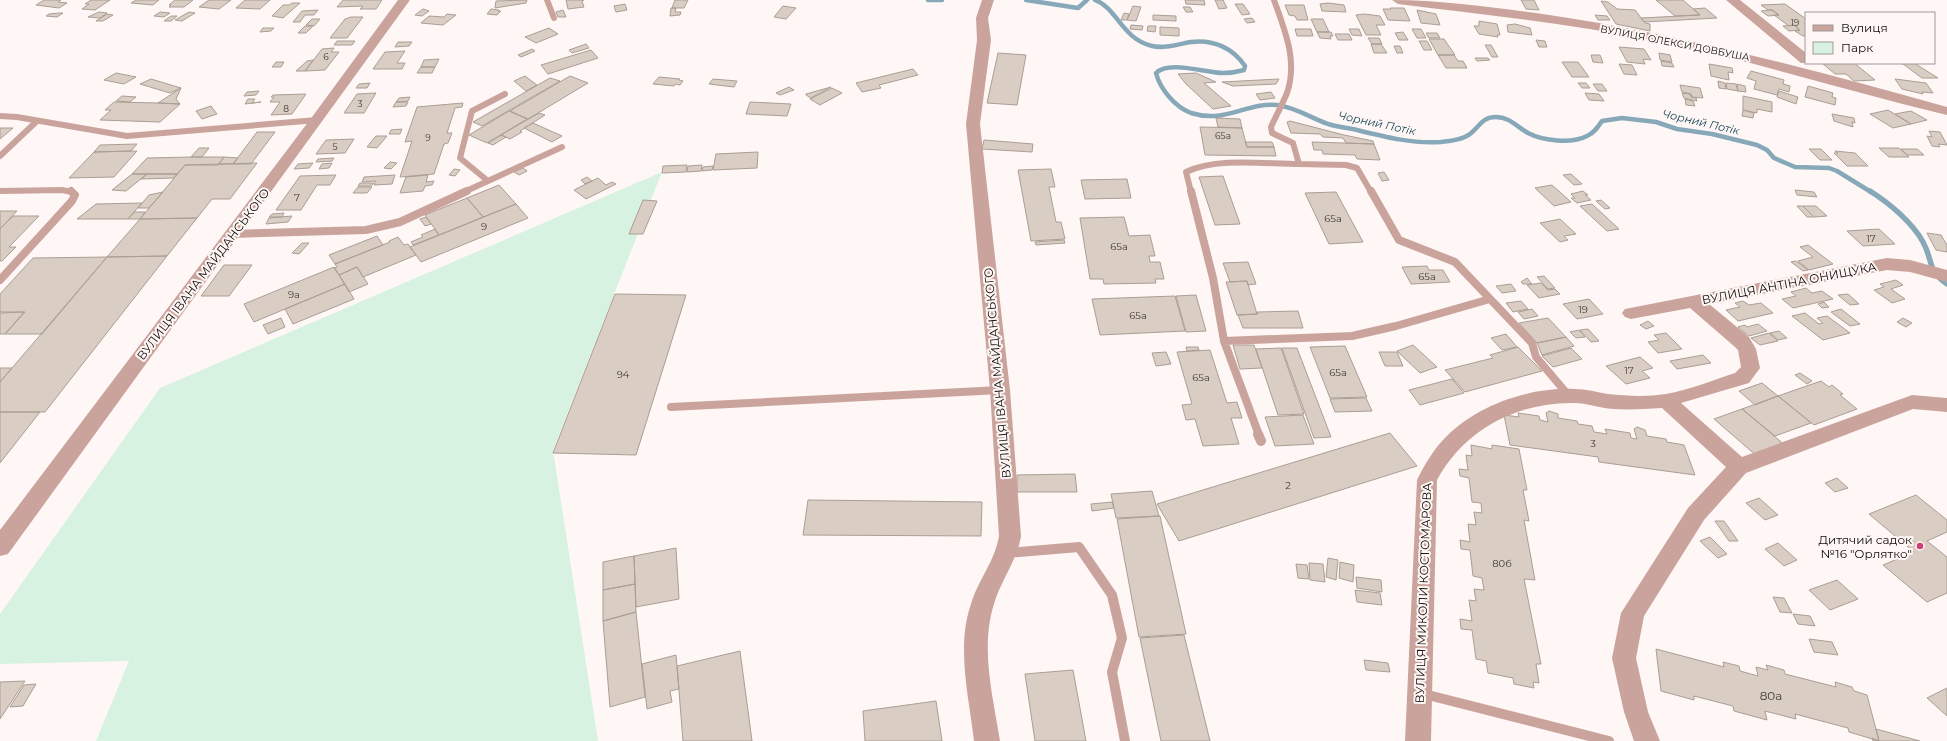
<svg xmlns="http://www.w3.org/2000/svg" width="1947" height="741" viewBox="0 0 1947 741" font-family="Montserrat,sans-serif">
  <rect width="100%" height="100%" fill="#fef7f5"/>
  <path fill="#d8f2e1" d="M662,172L553,450L598,741H96L129,661L0,664V614L160,388Z"/>
  <g fill="none" stroke-linecap="round" stroke-linejoin="round">
    <path stroke="#87a8b9" stroke-width="4.5" d="M928,0H942
      M1026,0L1078,8L1087,0
      M1095,0C1117,8 1122,39 1152,46C1165,49 1178,44 1191,42C1213,39 1233,48 1245,66L1244,70C1237,72 1230,73 1223,73C1206,73 1169,60 1156,73C1160,89 1175,107 1191,113C1226,124 1246,102 1277,105C1295,107 1311,118 1328,124C1338,127 1348,128 1357,130C1385,137 1413,144 1441,142C1450,141 1462,140 1470,134C1480,126 1482,117 1496,117C1510,117 1517,127 1528,133C1543,141 1572,144 1587,136C1594,133 1598,127 1602,121L1622,118L1656,122L1677,129L1712,134L1757,145L1767,150L1774,158L1795,167L1829,168L1837,171L1871,192"/>
    <path stroke="#87a8b9" stroke-width="5.5" d="M1870,191C1889,203 1912,222 1923,242C1933,260 1927,270 1947,284"/>
  </g>
  <path fill="#dacdc3" stroke="#aa9e95" d="M44,0H61L58,2L67,3L59,8L36,5Z
    M91,0H110L95,10L82,9L89,4H85Z
    M136,0H159L153,5L131,3Z
    M175,0H193L184,7H169L171,5H169Z
    M209,0H231L219,9L199,7Z
    M245,0H270L260,9L236,8Z
    M343,0H382L376,9H360L363,6L337,7Z
    M527,0L526,3L495,8L496,1Z
    M566,0H584L582,1L584,7L568,9Z
    M675,0H688L684,8H672Z
    M1185,0H1204L1205,5L1186,4Z
    M1215,0H1223L1227,8L1219,9Z
    M1521,0H1534L1539,10L1526,9Z
    M1656,0H1683L1700,15L1675,16Z
    M1601,1L1608,2L1617,9L1635,10L1645,23L1650,24V31L1616,24Z
    M292,3H300L283,18L272,16L283,5H289Z
    M1328,3L1344,5L1346,12L1322,11L1320,4Z
    M625,4L627,10L616,12L614,6Z
    M1235,4H1243L1250,14L1242,15Z
    M1785,4L1806,19V36H1803L1795,31L1800,30L1794,25L1789,26L1774,15H1779L1772,10H1768L1761,5Z
    M1285,5H1304L1308,20H1297L1295,16L1289,15Z
    M783,6L796,8L786,19L774,17Z
    M1133,6L1141,7L1136,21L1127,20Z
    M1183,7H1190L1193,12H1186Z
    M671,8H676L675,12H681L680,15L670,16Z
    M1390,8H1404L1410,21L1388,20L1383,9H1391Z
    M1705,8L1717,18L1644,22L1641,18L1700,15L1693,9Z
    M423,9L429,11L422,16L415,15Z
    M491,9L499,10L498,11H501L497,15L487,14Z
    M318,10L314,15H305L300,22H293L302,11Z
    M563,10L566,17H558L556,12Z
    M1417,10L1436,14L1440,25L1421,23Z
    M1772,10L1779,15L1768,16L1761,11Z
    M99,12L107,13L100,18L88,17Z
    M160,12L170,13L164,17L154,16Z
    M189,12L195,13L182,21L175,20Z
    M59,13H63L57,17L46,16L49,14Z
    M1124,13L1129,14L1127,20H1121Z
    M107,14L113,15L103,21H96Z
    M447,14L456,15L443,25L421,23L429,16L444,17Z
    M1364,14L1380,16L1385,25H1376L1381,35H1366L1356,15Z
    M1153,15L1176,16V21L1153,20Z
    M1595,15L1607,16L1610,20H1598Z
    M171,16H177L171,21H164Z
    M351,17H363L347,38H330L345,19Z
    M1252,18L1255,22L1247,23L1244,19Z
    M312,19H320L314,26L306,25Z
    M1311,19H1323L1329,32H1317Z
    M1479,21L1497,24L1500,35H1497L1498,37L1479,34L1474,26H1479Z
    M1515,24L1530,28L1532,35L1508,32L1507,25Z
    M1131,25L1143,26L1142,30L1130,29Z
    M1794,25L1800,30L1789,31L1783,26Z
    M305,26H313L306,33H298Z
    M1148,26H1156L1155,32L1147,31Z
    M1160,27L1179,28V36L1160,35Z
    M263,28H274L271,31L260,32Z
    M549,28L558,34L536,43L525,37Z
    M1295,29H1311L1313,36H1297Z
    M1349,29H1359L1362,36L1352,35Z
    M1412,29H1421L1426,38H1417Z
    M1317,32H1331L1333,36H1330L1331,39L1320,38Z
    M1403,32L1408,40H1399L1395,33Z
    M1426,33H1437L1440,38H1429Z
    M1335,34H1349L1352,40H1338Z
    M1368,38H1379L1382,44H1372Z
    M1429,39H1444L1455,55H1438Z
    M1536,40L1545,41L1547,47H1539Z
    M337,41H355L352,45H334Z
    M1419,41H1427L1432,50H1424Z
    M398,42H412L409,46L395,47Z
    M586,44L589,48L572,53L569,50Z
    M1371,44H1381L1387,53H1374Z
    M1485,45H1491L1498,57H1492Z
    M1394,46H1400L1403,53H1397Z
    M1619,47L1644,49L1651,60L1643,59L1645,64L1627,62Z
    M334,48L331,52H339L325,70L305,71L322,49Z
    M532,49L535,51L521,57L518,55Z
    M591,50L598,58L548,74L541,65Z
    M405,51L397,63H405L402,69H373L385,52Z
    M998,53L1026,55L1017,105L987,103Z
    M1659,53L1670,55L1672,62L1660,60Z
    M1438,55H1454L1458,61H1463L1467,68H1446Z
    M1591,55H1600L1603,63L1593,62Z
    M1475,58H1488L1490,60L1477,61Z
    M439,59L435,67H421L424,60Z
    M313,60L305,71H296L307,61Z
    M1661,61L1672,63L1674,67L1662,66Z
    M276,62H284L281,67H272Z
    M1562,62H1578L1589,77H1572Z
    M1822,63H1854L1875,80L1854,81L1846,74H1835Z
    M1899,63H1914L1938,78H1922L1903,64Z
    M1619,64L1632,65L1637,75L1624,74Z
    M1709,64L1732,68L1733,73L1728,72L1729,80L1711,76Z
    M421,67H435L432,73H417Z
    M913,69L918,75L879,85L881,88L862,92L856,83Z
    M1751,71L1784,80L1783,84L1790,86L1789,92L1779,89L1777,95L1754,89L1756,81L1747,78Z
    M116,73L136,77L124,84L104,80Z
    M1196,73L1216,82L1204,83L1231,106L1213,109L1186,84L1178,74Z
    M525,76L537,85L526,91L514,81Z
    M570,76L588,83L528,119L510,111Z
    M659,77L680,79L679,80L683,81L680,85L675,84L674,86L653,84Z
    M550,78L560,81L482,126L473,122Z
    M151,79L181,88L170,93L140,84Z
    M713,79L737,81L734,87L709,84Z
    M1279,79L1276,84L1233,86L1222,82Z
    M1895,79L1926,83L1933,93L1922,92L1923,94L1902,89Z
    M1718,81L1725,83L1726,89L1719,88Z
    M370,83L367,88H356L359,84Z
    M1578,83H1586L1590,88H1582Z
    M1726,83L1736,84L1738,91L1727,89Z
    M1593,84H1602L1607,91H1598Z
    M1737,84L1745,86L1746,92L1738,91Z
    M1680,85L1700,88L1703,98L1692,97L1691,94L1682,92Z
    M1808,86L1833,93L1832,97L1836,98L1835,105L1805,97Z
    M789,87L794,90L780,95L776,93Z
    M831,87L811,98L806,95V94Z
    M181,88L176,99L180,104L158,103Z
    M832,88L842,93L820,105L810,99Z
    M259,91L256,95L244,96L247,92Z
    M1779,91L1798,97L1796,104L1777,97Z
    M1271,92L1275,98L1260,100L1256,94Z
    M376,93L364,113H344L357,94Z
    M1585,93L1599,94L1604,101L1589,100Z
    M1682,93L1690,94L1691,97L1696,98L1697,101L1684,98Z
    M306,94L292,114L271,115L280,102H270L274,97H271L273,95Z
    M122,96L136,97L130,102L116,101Z
    M1743,96L1772,102V112L1757,109V113L1743,110Z
    M410,97L408,101L396,102L399,98Z
    M248,99H255L252,103L261,102L245,104Z
    M1685,99L1693,101L1695,106L1686,105Z
    M114,102L158,103L180,104L160,122L100,120L111,110H105Z
    M396,102H408L406,106L393,107Z
    M750,102L791,104L787,116L746,114Z
    M463,103L462,107L455,108L447,133H452L448,143L444,144L434,174L400,177L412,141L405,142L417,107Z
    M211,106L217,114L202,119L196,111Z
    M1743,110L1754,113L1753,118L1742,116Z
    M1888,110L1911,124L1893,128L1870,114Z
    M509,111L527,119L487,143L469,135Z
    M1911,111L1927,120L1911,124L1895,114Z
    M539,113L545,115L520,131L522,132L510,139L501,135Z
    M1832,114L1854,118L1855,123L1852,122L1853,127L1834,121Z
    M1216,118L1240,119L1242,128L1218,127Z
    M1290,121L1344,135L1373,141L1374,144L1346,143L1343,138L1323,137L1320,134L1291,133L1287,122Z
    M533,123L562,136L552,142L524,128Z
    M1200,127L1242,128L1247,147H1274L1276,156L1205,155Z
    M0,128H13L0,139Z
    M402,129L400,134H389L391,130Z
    M1929,131L1940,132L1947,145L1938,144L1940,147L1932,146L1927,136L1932,137Z
    M257,132H275L251,164H233Z
    M502,135L506,137L493,145L488,143Z
    M376,136H387L377,148L367,147Z
    M354,139L345,153L316,154L326,140Z
    M984,140L1033,144L1032,152L982,149Z
    M1245,142H1272L1274,147H1247Z
    M1312,142L1374,144L1380,160L1357,159L1355,155L1323,154L1322,150H1314Z
    M137,144L131,151L94,152L100,145Z
    M199,148H209L202,157H191Z
    M1879,148H1899L1909,157H1889Z
    M1809,149H1821L1832,160H1820Z
    M1901,149H1917L1924,155H1907Z
    M137,151L114,177L69,178L94,152Z
    M1835,151L1855,153L1868,166H1847L1834,153H1838Z
    M758,152L757,168L713,170L716,154Z
    M191,157H224L218,165H185L177,174H132L147,158Z
    M224,157L238,158L233,164H219Z
    M334,158L332,161L316,162L318,159Z
    M390,162L397,163L391,169L384,168Z
    M257,163L230,199H212L197,218L140,219L185,165Z
    M313,163L309,168L294,169L298,164Z
    M332,163L329,168L319,169L322,164Z
    M687,165L686,172L662,173L663,166Z
    M702,165L701,171L687,172L688,166Z
    M713,166L712,170L702,171L703,167Z
    M523,168L527,171L519,175L514,172Z
    M454,169L460,170L455,176L449,175Z
    M1051,169L1055,187H1049L1056,222H1061L1065,239L1031,241L1018,170Z
    M1384,172L1389,180L1382,181L1378,173Z
    M132,174H147L126,191L112,190Z
    M147,174H177L174,178L141,179Z
    M1571,174L1582,184L1574,185L1563,175Z
    M336,175L330,185H317L301,210H276L300,176Z
    M395,175L392,184L374,185L376,181L362,182L364,177Z
    M428,175L426,182L434,181L432,185L425,186L423,191L400,193L406,177Z
    M1223,176L1240,224L1215,225L1199,177Z
    M587,177L592,181L585,184L581,180Z
    M598,178L606,185L612,182L616,184L586,199L574,190Z
    M1127,179L1131,198L1085,199L1081,180Z
    M360,183H374L371,186H358Z
    M499,185L516,204L483,217L467,198Z
    M1552,185L1571,202L1554,206L1535,188Z
    M358,187H372L367,193H353Z
    M1795,190L1814,192L1817,197L1797,195Z
    M1583,191L1588,195H1585L1591,200L1577,203L1571,198H1575L1571,194Z
    M163,192L149,208H138L149,195Z
    M1336,192L1363,242L1329,244L1305,193Z
    M467,198L483,217L439,235L425,215Z
    M643,200L657,201L643,234H629Z
    M1601,200L1610,208L1605,209L1596,201Z
    M142,203L128,219H77L96,204Z
    M516,204L528,218L421,262L410,247Z
    M1592,204L1619,229L1607,231L1580,206Z
    M1797,206H1803L1814,217H1807Z
    M1803,206H1816L1827,216L1814,217Z
    M0,211H17L0,229Z
    M134,212H145L140,219H128Z
    M284,213L282,217H269L272,214Z
    M13,216H39L9,247H16L2,261H0V229Z
    M292,216L288,222L266,224L269,218Z
    M426,217L431,224L425,226L420,219Z
    M1124,217L1129,236L1150,235L1155,256H1149L1150,262H1160L1164,279H1155L1156,283L1104,284L1103,279H1090L1080,218Z
    M197,218L167,256L107,257L140,219Z
    M1560,219L1576,234L1564,236L1568,240L1560,242L1540,223Z
    M435,229L439,235L413,245L411,242L423,237L421,235Z
    M1879,229L1895,244L1863,246L1847,231Z
    M1927,233L1941,235L1947,245V252L1936,250Z
    M377,236L383,245L335,264L329,255Z
    M398,237L404,245L408,244L416,255L363,277L357,267L339,275L334,268L337,267L335,264L390,242L389,241Z
    M1064,240L1065,243L1036,245L1035,242Z
    M302,243H309L299,254L292,253Z
    M1808,245L1833,264L1809,270L1798,261L1813,257L1800,247Z
    M167,256L45,412H0V382L107,257Z
    M107,257L42,334H5L25,312H0V294L33,258Z
    M1796,261L1808,270L1803,271L1791,262Z
    M1248,262L1256,284L1248,285L1247,281L1230,282L1223,263Z
    M224,265H252L229,296H201Z
    M1427,266L1429,270H1443L1450,282L1411,284L1402,267Z
    M334,267L345,284L254,322L244,304Z
    M357,267L368,284L349,292L339,275Z
    M1544,276L1555,288L1548,289L1537,277Z
    M1527,278L1532,284H1523L1521,282Z
    M1896,280L1903,285L1891,289L1905,299L1892,303L1874,290L1884,287L1880,284Z
    M1247,281L1257,314L1237,315L1226,282Z
    M1541,283L1548,290L1555,289L1560,294L1539,298L1527,285Z
    M345,284L354,299L293,324L285,309Z
    M1511,284L1516,291L1502,293L1496,286Z
    M1806,288L1812,293L1822,291L1833,299L1793,308L1782,299L1796,296L1791,292Z
    M615,294L686,295L636,455L553,453Z
    M1848,294L1859,304L1850,305L1838,295Z
    M1196,295L1206,331L1186,332L1176,296Z
    M1175,296L1185,331L1100,335L1092,299Z
    M1589,299L1603,314L1577,319L1563,304Z
    M1521,301L1528,309L1513,312L1506,303Z
    M1743,301L1749,305L1761,303L1773,313L1738,321L1726,310L1740,307L1735,303Z
    M1824,302L1829,307L1822,308L1818,304Z
    M1532,309L1538,316L1524,319L1518,312Z
    M1841,309L1860,324L1850,326L1831,312Z
    M1298,311L1303,328H1243L1238,315L1258,314L1257,312Z
    M24,312L5,334H0V313Z
    M1805,313L1819,324L1823,323L1817,318L1827,316L1850,333L1823,340L1792,316Z
    M281,318L285,327L268,334L263,325Z
    M1548,318L1566,337L1537,343L1519,323Z
    M1903,318L1912,323L1906,327L1897,322Z
    M1648,321L1654,326L1646,329L1640,325Z
    M1758,324L1767,331L1749,336L1738,327L1745,325L1747,327Z
    M1588,329L1599,341L1591,342L1580,330Z
    M1579,330L1585,337L1576,338L1570,332Z
    M1779,331L1787,338L1778,340L1770,333Z
    M1666,333L1682,349L1658,353L1648,342L1659,340L1654,335Z
    M1769,333L1778,341L1760,345L1751,338Z
    M1506,334L1517,347L1502,350L1491,338Z
    M1566,337L1574,346L1542,355L1537,343Z
    M1233,345H1254L1262,368L1240,369Z
    M1413,345L1437,367L1420,373L1397,351Z
    M1345,346L1367,397L1330,398L1310,347Z
    M1186,347H1198L1199,350L1187,351Z
    M1518,347L1542,371L1465,392L1445,370L1493,358L1490,355Z
    M1281,348L1304,414L1278,415L1256,349Z
    M1282,348H1297L1331,437L1314,438Z
    M1571,348L1582,359L1553,367L1542,356Z
    M1210,350L1227,403L1237,402L1242,418H1231L1239,444L1203,446L1195,419L1186,420L1182,405L1192,404L1177,352Z
    M1166,352L1171,364L1156,366L1152,353Z
    M1379,352H1397L1403,366H1385Z
    M1703,355L1711,363L1677,369L1670,361Z
    M1640,357L1653,368L1642,371L1650,378L1626,384L1606,366Z
    M0,368H12L0,382Z
    M1800,373L1812,381L1807,384L1795,375Z
    M1452,379L1464,393L1420,405L1409,390Z
    M1821,381L1829,387L1832,385L1843,394L1840,395L1857,409L1814,425L1778,396Z
    M1762,383L1778,396L1755,405L1739,391Z
    M1778,396L1811,423L1775,436L1742,409Z
    M1366,398L1372,411L1335,412L1330,399Z
    M1742,409L1786,446L1758,457L1714,419Z
    M1549,411L1558,414V418L1577,421L1578,424L1592,426L1594,432L1607,434L1605,429L1630,433L1631,438L1637,439L1634,429L1637,427L1645,430L1647,436L1666,439L1667,442L1684,445L1695,475L1599,462L1598,457L1510,445L1504,415L1519,417L1518,413L1539,416L1540,420L1548,422L1546,413Z
    M0,412H40L0,463Z
    M1303,415L1314,444L1275,446L1265,417Z
    M1390,433L1417,466L1179,541L1157,504Z
    M1471,445L1492,449V445L1519,449L1527,490H1523L1529,521L1524,520L1535,580L1524,579L1541,664H1536L1539,683L1533,682L1534,688L1514,684L1513,678L1488,673L1486,661L1476,659L1472,630L1461,629L1460,619L1472,621L1469,600L1476,601L1474,589L1484,590L1482,578L1473,576L1470,550L1461,549L1460,540L1470,542L1468,524L1476,525L1474,512L1482,513L1481,503L1472,502L1469,478L1460,476L1459,469L1468,470L1466,455L1472,456Z
    M1075,474L1077,492H1017V475Z
    M1837,478L1848,488L1835,492L1825,483Z
    M1152,491L1159,516L1116,518L1111,494Z
    M1916,495L1947,520V532L1927,541L1947,557V593L1927,602L1883,565L1914,552L1869,514Z
    M1759,498L1778,515L1765,520L1746,503Z
    M808,500L982,502L981,536L803,535Z
    M1112,502L1114,508L1092,511L1091,504Z
    M1160,516L1186,634L1139,637L1117,519Z
    M1715,521H1724L1738,541H1729Z
    M1710,537L1727,554L1718,558L1700,541Z
    M1778,543L1797,560L1784,566L1765,549Z
    M676,548L679,599L636,607L634,556Z
    M634,556L635,584L603,590V562Z
    M1328,558L1338,560L1336,580L1326,577Z
    M1340,562L1354,565L1353,582L1339,578Z
    M1309,563L1323,564L1325,582L1310,580Z
    M1296,564L1307,565L1309,579L1298,578Z
    M1356,577L1381,580L1382,592L1357,588Z
    M1837,580L1858,599L1830,610L1809,590Z
    M635,584L636,612L603,621V590Z
    M1355,590L1380,593L1382,605L1357,602Z
    M1773,597L1784,598L1792,613L1780,612Z
    M636,612L645,697L610,707L603,621Z
    M1793,614L1810,616L1815,626L1798,624Z
    M1184,635L1210,741H1161L1140,638Z
    M1809,639L1832,642L1838,655L1814,652Z
    M1656,649L1724,667L1723,662L1739,666L1740,671L1758,676L1756,667L1768,670L1766,665L1784,670L1785,674L1836,687L1835,682L1852,687L1854,691L1867,695L1879,741L1849,732L1848,728L1795,714L1796,719L1765,711L1767,720L1734,711L1733,706L1694,696V700L1661,691Z
    M740,651L752,741H683L677,666Z
    M676,655L679,689L670,691L672,702L647,709L642,664Z
    M1364,660L1388,663L1390,672L1366,670Z
    M1073,670L1086,741H1035L1025,674Z
    M25,681L0,719V682Z
    M36,684L23,706L10,707L24,685Z
    M1947,688V716L1927,698Z
    M936,701L942,741H865L863,711Z
    M1876,729L1920,741H1873L1872,738L1879,741Z"/>
  <g fill="none" stroke-linecap="round" stroke-linejoin="round">
    <path stroke="#caa49c" stroke-width="6" d="M547,0L554,18
      M1274,0C1285,31 1298,61 1287,93C1282,105 1276,116 1271,127L1272,133L1293,143L1299,164L1346,165L1357,168L1371,192
      M0,116L17,117L127,136L317,120
      M0,156L37,121
      M488,181L460,158L472,111L505,94
      M0,191L62,190L72,192
      M464,192L562,147
      M1191,192L1186,172C1217,157 1265,164 1299,164"/>
    <path stroke="#caa49c" stroke-width="8" d="M1191,191L1213,278L1224,341L1352,336L1396,326L1490,299
      M1371,191L1399,240L1455,262L1532,343L1536,357L1569,396
      M233,234L366,230L400,222L467,191
      M0,280L72,201L75,195L71,191
      M1224,341L1259,435
      M671,407L1000,390"/>
    <path stroke="#caa49c" stroke-width="10" d="M1258,434L1261,441
      M1007,553L1079,547L1112,595L1122,638L1112,672L1125,741
      M1420,693L1609,741"/>
    <path fill="#caa49c" fill-rule="evenodd" d="M398,0H410L8,554L0,556V530L312,117Z
      M982,0H994L988,18L991,40L980,124L1010,390L1021,536C1017,561 1001,580 994,604C980,648 993,697 1000,741H974C969,697 956,647 971,604C978,580 995,561 999,536L990,390L966,124L977,40L976,18Z
      M1392,0C1440,0 1488,7 1536,13C1676,33 1811,69 1947,107V115C1851,92 1757,62 1661,42C1574,24 1486,15 1398,4Z
      M1726,0H1740L1806,53V63H1810H1801Z
      M1887,258L1910,260L1947,270V282L1910,272L1887,270L1709,304L1749,337L1756,349L1760,368L1749,383L1681,403L1742,457L1912,395L1947,398V412L1913,409L1746,473L1704,520L1644,616L1636,658L1648,712L1660,741H1634L1624,712L1612,658L1621,613L1688,508L1726,467L1662,408C1645,409 1629,410 1613,409C1600,408 1587,403 1574,403C1517,402 1464,430 1437,480L1431,741H1405L1417,480C1424,466 1432,452 1443,440C1475,405 1529,387 1575,389C1586,389 1597,392 1608,394C1626,396 1647,397 1666,394C1689,390 1713,380 1735,373L1741,367L1738,350L1735,347L1690,308L1631,319L1625,317L1622,313L1625,309Z"/>
  </g>
  <circle fill="#cd4176" stroke="#fef7f5" stroke-width="1.5" cx="1920" cy="546" r="4"/>
  <g text-anchor="middle" dominant-baseline="central" stroke-width="4" stroke-linejoin="round" paint-order="stroke">
    <g font-size="9" fill="#423c38">
      <text x="1795" y="22">19</text>
      <text x="326" y="56">6</text>
      <text x="360" y="103">3</text>
      <text x="286" y="108">8</text>
      <text x="1223" y="135">65а</text>
      <text x="428" y="137">9</text>
      <text x="335" y="146">5</text>
    </g>
    <g font-size="10" fill="#100b09" stroke="#fef7f5">
      <text transform="translate(1675 43) rotate(11)">ВУЛИЦЯ ОЛЕКСИ ДОВБУША</text>
    </g>
    <g font-size="10" fill="#423c38">
      <text x="297" y="197">7</text>
      <text x="1333" y="218">65а</text>
      <text x="484" y="226">9</text>
      <text x="1871" y="238">17</text>
      <text x="1119" y="246">65а</text>
      <text x="1427" y="276">65а</text>
      <text x="294" y="294">9а</text>
      <text x="1583" y="309">19</text>
      <text x="1138" y="315">65а</text>
      <text x="1629" y="370">17</text>
      <text x="1338" y="372">65а</text>
      <text x="623" y="374">94</text>
      <text x="1201" y="377">65а</text>
      <text x="1593" y="443">3</text>
      <text x="1288" y="485">2</text>
      <text x="1502" y="563">80б</text>
    </g>
    <g font-size="11" font-style="italic" fill="#0f3e51" stroke="#fef7f5">
      <text transform="translate(1701 122) rotate(13)">Чорний Потік</text>
      <text transform="translate(1377 123) rotate(12)">Чорний Потік</text>
    </g>
    <g font-size="12" fill="#100b09" stroke="#fef7f5">
      <text transform="translate(203 274) rotate(-53)">ВУЛИЦЯ ІВАНА МАЙДАНСЬКОГО</text>
      <text transform="translate(1789 283) rotate(-11)">ВУЛИЦЯ АНТІНА ОНИЩУКА</text>
      <text transform="translate(997 373) rotate(-95)">ВУЛИЦЯ ІВАНА МАЙДАНСЬКОГО</text>
      <text transform="translate(1423 593) rotate(-88)">ВУЛИЦЯ МИКОЛИ КОСТОМАРОВА</text>
    </g>
    <g font-size="12" fill="#100b09" stroke="#fef7f5" text-anchor="end">
      <text x="1912" y="539">Дитячий садок<tspan x="1912" dy="14">№16 "Орлятко"</tspan></text>
    </g>
    <g font-size="12" fill="#423c38">
      <text x="1771" y="695">80а</text>
    </g>
  </g>
  <rect x="1805" y="12" width="130" height="52" fill="#fef7f5" stroke="#9f9997"/>
  <rect x="1813" y="25" width="20" height="6" fill="#caa49c" stroke="#9f9997"/>
  <text x="1841" y="32" font-size="12" fill="#100b09">Вулиця</text>
  <rect x="1813" y="42" width="20" height="12" fill="#d8f2e1" stroke="#9f9997"/>
  <text x="1841" y="52" font-size="12" fill="#100b09">Парк</text>
</svg>
